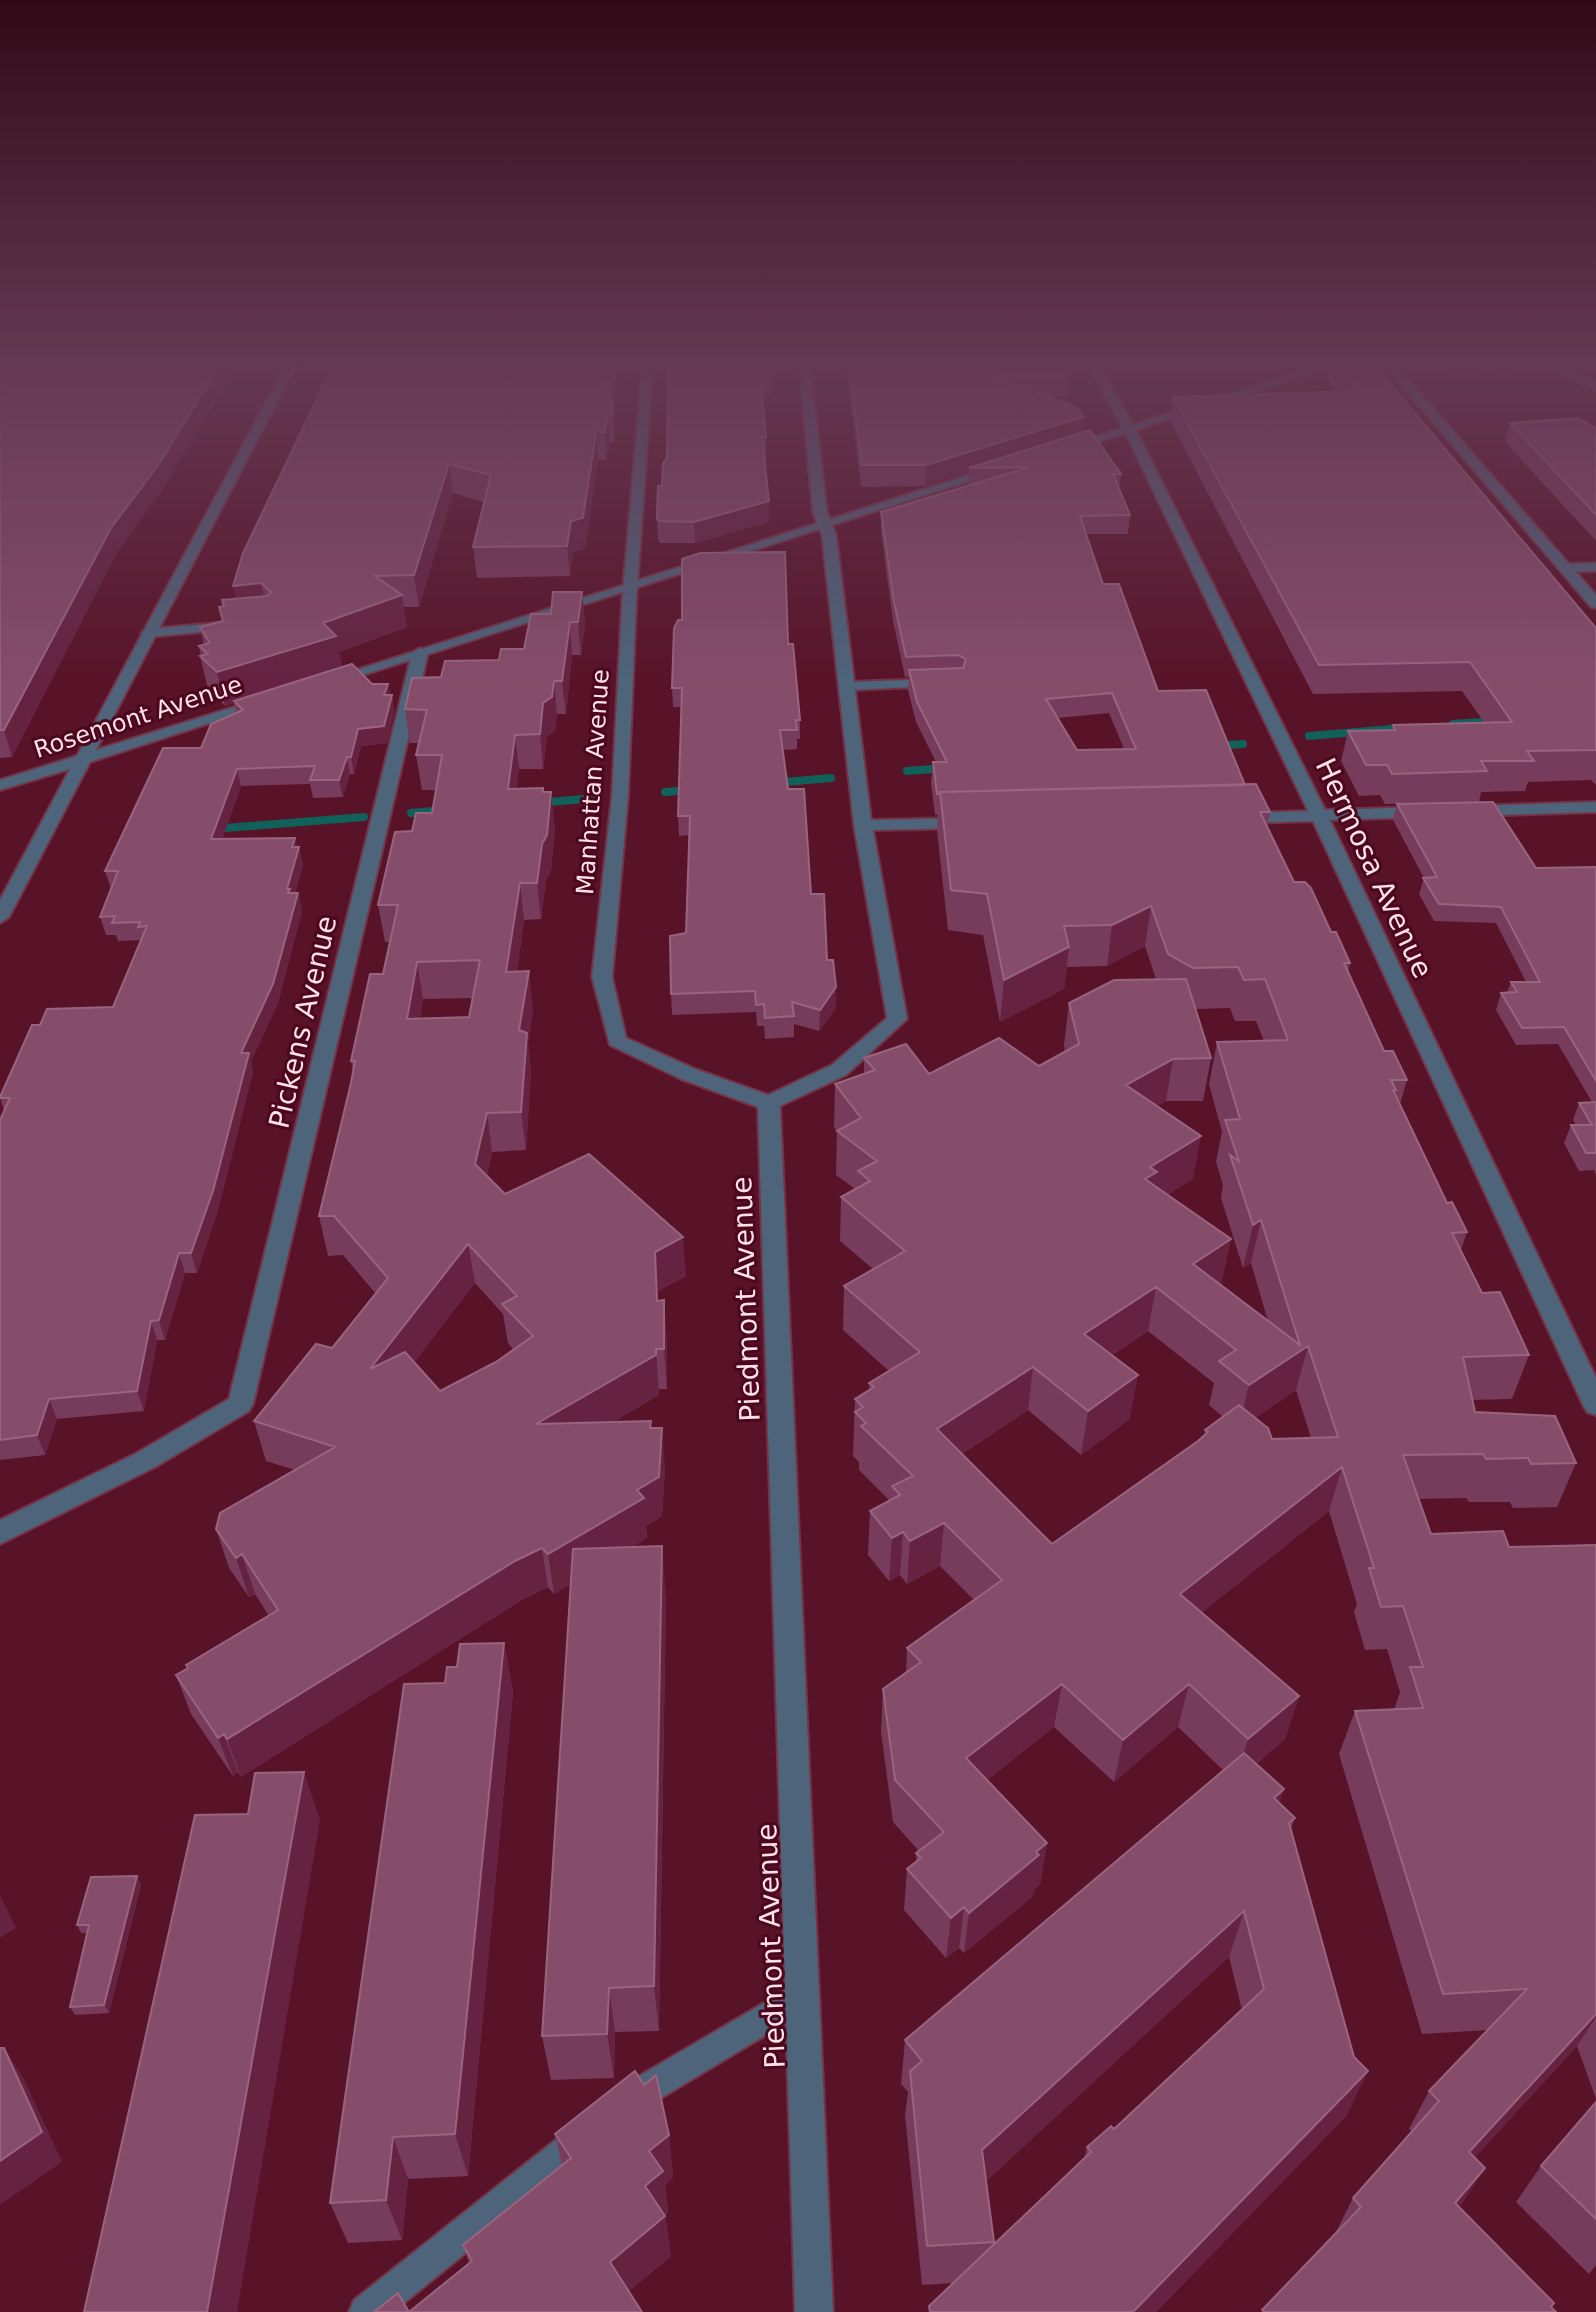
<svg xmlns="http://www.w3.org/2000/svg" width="1596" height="2312" viewBox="0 0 1596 2312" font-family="'DejaVu Sans',sans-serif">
  <rect width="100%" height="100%" fill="#581328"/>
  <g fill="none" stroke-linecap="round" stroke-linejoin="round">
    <path stroke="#11615b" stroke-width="8" d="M1453,724L1496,721
      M1309,736L1404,728
      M1214,746L1243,744
      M907,771L946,768
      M773,783L831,778
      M665,792L692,790
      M539,803L595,798
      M411,813L446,810
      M213,829L364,817"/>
    <g stroke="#733447" stroke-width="4">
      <path id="service" d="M228,622L235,626L233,629L148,637L141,633L148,629Z
        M935,679L942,683L940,686L847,690L840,686L847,682Z
        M803,1980L814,1984L818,1995L814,2006L646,2107L635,2112L624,2107L619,2096L624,2085Z
        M579,2125L590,2130L595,2141L590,2152L393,2312H349L354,2300L568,2130Z"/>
    </g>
    <g stroke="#733447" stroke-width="4">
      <path id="minor" d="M643,361H653L636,603L628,796L612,977L626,1038L695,1069L768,1095L832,1065L887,1018L854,825L822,535L813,512L799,361H809L827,512L836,535L871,820L967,818L976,823L967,828L873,830L907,1019L846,1075L780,1106L833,2312H795L758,1107L681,1079L610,1045L592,977L612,796L622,603Z
        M1086,361H1096L1135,428L1325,810L1423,807L1432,812L1423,817L1330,820L1596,1378V1415L1587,1412L1583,1405L1313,821L1241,823L1232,818L1241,813L1308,811L1123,428Z
        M1541,361H1554L1596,383V390Z
        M1596,563V571L1565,572L1558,568L1565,564Z
        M420,648L428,653L253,1404L249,1411L155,1467L0,1544V1520L137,1453L229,1399L412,653Z
        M1596,802V812L1469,816L1460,811L1469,806Z"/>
    </g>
    <g stroke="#733447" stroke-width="4">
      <path id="tertiary" d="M288,361H298L96,750L257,700L271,703L90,762L9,917L0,923V900L70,769L0,790V780L77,756Z
        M1333,361H1348L1073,450L1063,447Z
        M1381,361H1392L1596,595V608L1591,607Z
        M991,468L1001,471L338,683L325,680Z"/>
    </g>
    <use href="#service" fill="#4d647a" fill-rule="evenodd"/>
    <use href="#minor" fill="#4d647a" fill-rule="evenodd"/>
    <use href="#tertiary" fill="#4d647a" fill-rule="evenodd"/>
  </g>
  <path fill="#773b5c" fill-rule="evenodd" d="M0,361H238L232,373L164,487L117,552L12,757L0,758Z
    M335,361H619L614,411H613L615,442H610L606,460H598L585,549L573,552L570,576L477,578L473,547L484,502L453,493L419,607H403L407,627L339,652L342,667L372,684H388L390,695H392L394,712L387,743L361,746L354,774H350L343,797L313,798L310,784L241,786L222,839L295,838L297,847H299L303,865L295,893H298L302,911L278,1003L251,1061L253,1072L218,1210L197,1273H185L165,1340H157L144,1411L57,1419L45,1455L0,1460V1120L4,1111L0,1097L40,1025L113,1007L141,940L118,941L116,935H106L100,917L111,889L105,871L201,748L236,713L234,703L225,706L208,689L200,656H201L199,646L204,645L200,627L222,621L219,607L224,606L236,599Z
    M668,361L772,375V394H762L766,437V457H764L769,501V522L695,543H660L658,539L657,518L667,458Z
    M845,361H1063L1070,376L1068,396H1046L1121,474L1119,489L1130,515L1128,534H1086L1103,584L1158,691L1270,812L1267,827L1294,882L1331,932L1350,963L1348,972L1384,1051L1407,1080L1400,1104L1447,1203L1467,1232L1461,1250L1482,1293L1529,1355L1512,1399L1472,1400L1475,1412L1576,1463L1557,1507L1513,1508L1510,1502H1469L1466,1498L1418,1499L1431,1534L1509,1547L1596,1545V2099L1577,2046L1474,2158L1485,2168L1459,2207L1556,2312H1262L1335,2234L1353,2198L1412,2132L1409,2129L1429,2091L1489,2030L1422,2034L1339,1754L1355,1711L1394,1710L1400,1692L1387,1649L1365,1650L1354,1612L1357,1604L1329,1511L1201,1613L1299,1696L1285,1739L1256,1764L1279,1803L1295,1818L1291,1829L1347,2115L1156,2312H929V2306L954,2283L922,2285L905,2115L908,2092L901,2084L905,2040L1223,1770L1178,1727L1114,1782L1054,1727L987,1780L1047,1843L1040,1884L1034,1890L1032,1897L964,1953L959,1948L946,1958L904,1910L907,1869L916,1863V1853L919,1851L893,1822L881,1732L883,1689L906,1673L907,1648L974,1600L940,1566L907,1584L900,1575L889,1581L868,1555L870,1511L890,1501L859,1470V1462L853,1456L855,1399L869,1391V1383L889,1371L843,1330L844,1286L873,1269L840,1241L841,1197L855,1189L836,1175L837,1131L834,1127L835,1084L864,1074V1058L929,1074L1039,1066L1065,1052L1064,1045L1069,1003L1156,979L1145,946L1107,966L1067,967L1064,989L1000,1022L983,935L948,930L937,831L938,815H935L931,783L933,762H936L916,722L908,690L909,677H905L893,621L881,530V512L968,485L969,472L925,486L861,487ZM1109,713L1124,749L1077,750L1058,718ZM1230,1008L1235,1021H1256L1264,1041L1217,1042L1209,1084L1222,1132L1216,1162L1223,1185L1221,1198L1243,1268L1251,1263L1268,1321L1220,1284L1221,1283L1231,1239L1167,1195L1193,1179L1157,1106L1166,1101H1203L1211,1058L1195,1009ZM1148,1331L1214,1383L1209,1405L1223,1417L1205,1430L1204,1436L1198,1441L1052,1544L962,1454L1028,1410L1081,1455L1130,1419L1112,1355ZM1296,1390L1311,1438L1272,1439L1255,1418ZM1229,1957L1242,2010L1114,2129L1087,2147L1084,2159L993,2246L994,2242L986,2181Z
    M1330,361H1371L1596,628V785L1591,780L1528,782L1525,791L1481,792L1479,802L1385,804L1380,795L1359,796L1341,761L1348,731L1392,730L1393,725L1484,722L1462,691L1313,694L1170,421L1173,397L1336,392L1327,379Z
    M1436,361H1552L1550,369L1455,375Z
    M1559,361H1596V371L1590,367L1574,368Z
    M1510,423L1596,429V541L1505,442Z
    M582,592L585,624L581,655H572L566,714H557L555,731L547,737L543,769H519L516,789L544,792L555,827L551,871L546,880L541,919L524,920L517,971L533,1009L528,1043L531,1071L526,1150L492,1152L487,1176L505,1194L686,1276L658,1291V1301L667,1340V1389H659V1395L613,1422L651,1421V1428L665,1468L662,1516L646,1526L647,1538L631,1547L666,1596L659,2031L615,2032L614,2078L551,2080L542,2036L571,1584L554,1594L548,1587L522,1600L241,1777L238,1772L233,1776L191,1714L176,1675L269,1616L255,1594L249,1597L229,1568L216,1529L295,1470L266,1461L254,1421L332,1348L376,1294L343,1255L328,1256L319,1216L351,1083L353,1071L351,1061L383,974L390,942H385L378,905L412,831L432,813L436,790H422L416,755L419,743H410L405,709L441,677L499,660L524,649L551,614ZM473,998L469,1017L420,1019L423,999ZM475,1283L503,1314L508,1343L513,1349L496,1362L440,1391L414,1362Z
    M788,644L800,720V739H797V749L783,750L788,789L811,894L827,960L836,987V1008L819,1031L794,1024V1037L765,1039L764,1026H757L756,1012L672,1015L671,994L686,933L689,835L679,836L678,816L681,707H673L672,688Z
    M1397,804L1536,868L1596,867V1175L1594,1170L1579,1171L1564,1143L1571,1125H1576L1573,1120L1579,1103L1592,1102L1558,1044L1516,1045L1496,1010L1501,993H1507L1511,982H1526L1496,923L1434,921L1419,894L1424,878L1393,820Z
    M504,1643L513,1692L468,2176L408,2179L402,2240L348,2243L330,2203L445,1683L457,1667Z
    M137,1876L141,1885L109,2013L75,2015L70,2007L87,1933H81L77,1925Z
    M1596,2102V2265L1589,2274L1516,2202L1541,2166Z
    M555,2134L669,2135L673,2177L665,2185L668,2212L665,2215L671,2256L629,2291L409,2312L469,2263L463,2245L562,2165Z"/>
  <path fill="#652341" d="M222,361H238L232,373L164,487L117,552L12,757L4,730L111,528Z
    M615,361H619L614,411L613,384Z
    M608,414L610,442L606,460L605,432Z
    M1083,417L1081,437L969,468V472L925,486L926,465Z
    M596,432L598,460L585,549L573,552L570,576L567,546L571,521Z
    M449,464L453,493L419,607L414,575Z
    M769,501V522L695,543L694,522Z
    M261,583L268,615L240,618L233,586Z
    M582,592L585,624L581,655L578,622Z
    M402,595L407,627L339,652L342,669L225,706L217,672L323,623Z
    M570,622L572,655L566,714L562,681Z
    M554,681L557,714L555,731L547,737L543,769L540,734L543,703Z
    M388,684L391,700L392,695L394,712L387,743L361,746L354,774L351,757L358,729L384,695Z
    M515,735L519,769L512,824L508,789Z
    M347,757L350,774L343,797L339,780Z
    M237,769L241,786L216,857L211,839Z
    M551,792L555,827L551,871L546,880L541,919L537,883Z
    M295,838L298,852L299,847L303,865L293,900L287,889L292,847Z
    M520,883L524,920L511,1009L506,972Z
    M298,893L302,911L278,1003L251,1061L253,1072L218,1210L197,1273L191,1253L241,1053Z
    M1151,906L1145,946L1107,966L1112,925Z
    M1069,947L1064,989L1000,1022L1004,980Z
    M417,962L423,999L413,1057L407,1019Z
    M529,971L533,1009L528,1043L531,1071L526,1150L521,1112L519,1030Z
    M836,987V1008L819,1031L820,1010Z
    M1173,1059L1166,1101L1119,1128L1126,1085Z
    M487,1113L492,1152L481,1203L475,1164Z
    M1201,1136L1193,1179L1151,1205L1145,1179L1150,1167Z
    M1261,1220L1251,1263L1243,1268L1253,1225Z
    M683,1237L686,1276L658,1291L659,1340L655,1252Z
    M1231,1239L1221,1283L1184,1307L1193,1264Z
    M468,1244L475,1283L379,1409L370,1369Z
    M179,1253L185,1273L165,1340L159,1320Z
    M1156,1287L1148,1331L1078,1377L1084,1334Z
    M664,1300L667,1340V1389L664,1349Z
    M151,1321L157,1340L144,1411L137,1391Z
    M1308,1346L1296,1390L1238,1429L1249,1385Z
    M656,1349L659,1395L541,1464L536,1424Z
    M1033,1367L1028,1410L933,1473L937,1429Z
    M1138,1375L1130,1419L1081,1455L1088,1411Z
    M49,1399L57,1419L45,1455L37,1435Z
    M662,1428L665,1468L662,1516L646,1526L647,1538L554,1594L548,1554L637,1490Z
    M1342,1467L1329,1511L1170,1638L1180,1594Z
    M944,1523L940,1566L907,1584L910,1541Z
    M903,1532L900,1575L889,1581L892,1538Z
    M662,1546L666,1596L659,2031L654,1986Z
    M542,1548L548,1587L522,1600L241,1777L227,1739L515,1561Z
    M242,1554L255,1594L249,1597L236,1558Z
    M504,1643L513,1692L468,2176L455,2134Z
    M1062,1684L1054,1727L962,1801L966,1758Z
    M1189,1684L1178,1727L1114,1782L1123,1740Z
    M1299,1696L1285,1739L1235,1781L1248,1739Z
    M224,1734L238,1772L233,1776L218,1738Z
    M304,1772L320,1820L237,2312H207Z
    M1284,1789L1268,1837L1274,1798Z
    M1047,1843L1040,1884L1034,1890L1032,1897L964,1953L969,1913Z
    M137,1876L141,1885L109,2013L104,2005Z
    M0,1895L16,1928L0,1938Z
    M964,1907L959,1948L946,1958L951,1918Z
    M1244,1911L1229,1957L975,2192L982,2150Z
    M609,1988L615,2032L614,2078L607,2034Z
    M1596,2014V2017L1577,2046L1446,2189L1469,2152Z
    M4,2048L24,2079L62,2162L0,2205V2161Z
    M1368,2071L1347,2115L1156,2312H1133Z
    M669,2135L673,2177L665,2185L668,2212L651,2226L645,2186L649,2151Z
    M393,2137L408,2179L402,2240L386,2200Z
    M1485,2168L1462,2204L1432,2238L1455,2203Z
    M665,2216L671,2256L617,2301L610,2262Z"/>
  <path fill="#864d6b" stroke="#98647f" stroke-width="2" fill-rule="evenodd" d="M0,361H222L159,464L111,528L4,730H0Z
    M335,361H615L613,384H608L613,414H608L605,432H596L583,518L571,521L567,546L473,547L491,475L449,464L414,575L375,576L402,595L323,623L336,636L217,672L200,656L208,654L199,646L210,643L200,627L223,621L219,607L224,606L222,600L267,596L271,592L261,583L233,586L243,553Z
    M668,361H771L772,375H760L766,437H762L769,501L694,522L659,521L657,518L658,486H662L663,463L667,458Z
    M848,361H1063L1070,376H993L1076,407L1083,417L926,465H862Z
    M1335,361H1371L1596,628V750L1527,751L1534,761H1481L1487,771L1392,774L1387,765H1366L1348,731L1395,730L1393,725L1512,722L1470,662L1319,665L1173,397L1359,391Z
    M1578,418L1596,429V515L1510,423Z
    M1090,430L1121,474H1113L1130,515L1080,516L1103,584H1119L1158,691L1206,690L1245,785L940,792V794H937L933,762H947L917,702L909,670L963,668L966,659L958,655L906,657L894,602L881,512L1030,467L969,468ZM1112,693L1136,749L1077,750L1046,699Z
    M785,552L788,644H793L800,720H796L797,730H780L788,789H804L811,894H824L827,960H833L836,987L820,1010L792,1002L794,1016L765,1018L764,1004L756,1005L755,991L671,994L670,936L686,933L690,816H678L682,688H672L674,628L678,620H682V559L700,553Z
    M553,592H582L578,622H570L562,681H554L552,697L543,703L540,734L515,735L508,789L543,788V792H551L547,835L542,844L537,883H520L506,972L529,971L519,1030L527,1033L521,1112L487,1113L475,1164L505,1194L589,1154L683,1237L655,1252L657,1301L664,1300V1349H656V1355L536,1424L651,1421L650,1428H662L659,1477L637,1490L644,1498L548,1554L542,1548L515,1561L227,1739L224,1734L218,1738L176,1675L188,1668L186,1665L278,1610L242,1554L236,1558L216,1529L220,1513L335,1447L254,1421L316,1344L332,1348L388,1278L334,1216H319L351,1083L355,1061H351L370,974H383L398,905H378L395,832L412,831L416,813H432L442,755H416L427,710L405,709L412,678L441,677L445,661L499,660L501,649H524L531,614H551ZM480,960L469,1017L407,1019L417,962ZM468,1244L517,1296L502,1304L533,1336L496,1362L440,1391L405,1352L370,1369Z
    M352,664L372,684H388L384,695H392L384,726L358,729L351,757H347L339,780H310L315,766L237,769L211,839L295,838L292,847H299L287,889H290L288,893H298L273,984L241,1053H249L213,1191L191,1253H179L159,1320L151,1321L137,1391L49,1399L37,1435L0,1440V1120L10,1098H0V1097L32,1025H40L47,1009L113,1007L147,926L138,927L140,922L112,923L115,916L100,917L118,871H105L163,748H201L211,724L243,710L234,701Z
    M1256,784L1270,812H1260L1294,882H1305L1311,888L1331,932H1336L1350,963H1344L1384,1051H1393L1407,1080H1391L1396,1090H1393L1447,1203L1452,1202L1467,1232L1452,1233L1482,1293L1500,1292L1529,1355L1463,1357L1475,1412L1555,1416L1576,1463L1531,1464L1528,1458L1486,1459L1483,1454L1403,1455L1431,1534L1503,1531L1509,1547L1596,1545V2014L1469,2152L1485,2168L1455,2203L1554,2303L1551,2307L1556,2312H1264L1262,2310L1361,2207L1353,2198L1439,2101L1429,2091L1527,1989L1443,1994L1355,1711L1423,1708L1410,1667H1423L1403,1606L1381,1607L1369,1568H1374L1342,1467L1180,1594L1299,1696L1248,1739L1189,1684L1123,1740L1062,1684L966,1758L1047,1843L1036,1852L1039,1855L969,1913L964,1907L951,1918L907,1869L921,1858L916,1853L944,1832L895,1780L883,1689L921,1662L907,1648L1002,1580L944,1523L910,1541L903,1532L892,1538L870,1511L900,1495L892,1486L913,1476L861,1426L866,1423L855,1412L863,1407L855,1399L874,1387L869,1383L920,1352L844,1286L905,1251L841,1197L870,1181L858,1171L877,1161L837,1131L861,1118L835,1084L875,1070L864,1058L906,1044L929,1074L999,1038L1039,1066L1079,1044L1069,1003L1114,980L1186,979L1211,1058L1173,1059L1126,1085L1201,1136L1150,1167L1157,1172L1145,1179L1231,1239L1193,1264L1300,1345L1261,1220L1253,1225L1230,1155L1239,1161L1225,1120L1240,1119L1217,1042L1288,1040L1265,979L1244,980L1238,967L1193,968L1168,954L1151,906L1112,925L1064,926L1069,947L1004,980L987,894L951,890L940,792ZM1156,1287L1236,1350L1219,1361L1249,1385L1308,1346L1338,1437L1272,1439L1268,1428L1239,1405L1205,1430L1208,1432L1198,1441L1052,1544L937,1429L1033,1367L1088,1411L1138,1375L1084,1334Z
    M1493,802L1536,868L1596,867V1081L1564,1027L1522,1028L1501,993L1517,992L1511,982H1540L1501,907L1439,904L1423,878L1437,877L1397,804Z
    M1596,1102V1153H1586L1571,1125H1592L1579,1103Z
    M662,1546L654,1986L609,1988L607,2034L542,2036L573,1549Z
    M504,1643L455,2134L393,2137L386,2200L330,2203L404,1684L445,1683L447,1667H457L460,1644Z
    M1244,1753L1284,1789L1274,1798L1295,1818L1289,1823L1354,2057L1368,2071L1133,2312H930L929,2306L1091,2152L1087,2147L1111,2126L1114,2129L1264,1989L1244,1911L982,2150L994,2242L927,2246L910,2071L922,2061L905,2040Z
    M304,1772L207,2312H84L195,1815L248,1814L255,1773Z
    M137,1876L104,2005L70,2007L89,1925H77L91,1877Z
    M0,2048H4L42,2132L0,2161Z
    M635,2071L644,2085L656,2075L669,2135L649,2151L663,2171L645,2186L665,2216L610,2262L642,2312H374L398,2293L409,2312L472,2261L463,2245L571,2158L555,2134Z
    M1596,2102V2219L1541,2166Z"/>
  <linearGradient id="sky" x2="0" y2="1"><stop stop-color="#300a16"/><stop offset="0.53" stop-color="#643953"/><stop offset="1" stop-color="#643953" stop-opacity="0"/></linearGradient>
  <rect width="1596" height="684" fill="url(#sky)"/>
  <g text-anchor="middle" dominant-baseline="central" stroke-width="6" stroke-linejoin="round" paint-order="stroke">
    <g font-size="24" fill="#fee2e7" stroke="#4c061e">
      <text transform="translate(138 717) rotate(-18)">Rosemont Avenue</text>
      <text transform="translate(593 782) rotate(-86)">Manhattan Avenue</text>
    </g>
    <g font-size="28" fill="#fee2e7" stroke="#4c061e">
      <text transform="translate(1374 868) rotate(65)">Hermosa Avenue</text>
      <text transform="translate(303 1022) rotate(-77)">Pickens Avenue</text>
      <text transform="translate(746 1299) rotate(-92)">Piedmont Avenue</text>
      <text transform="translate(771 1946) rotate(-92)">Piedmont Avenue</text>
    </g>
  </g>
</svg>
